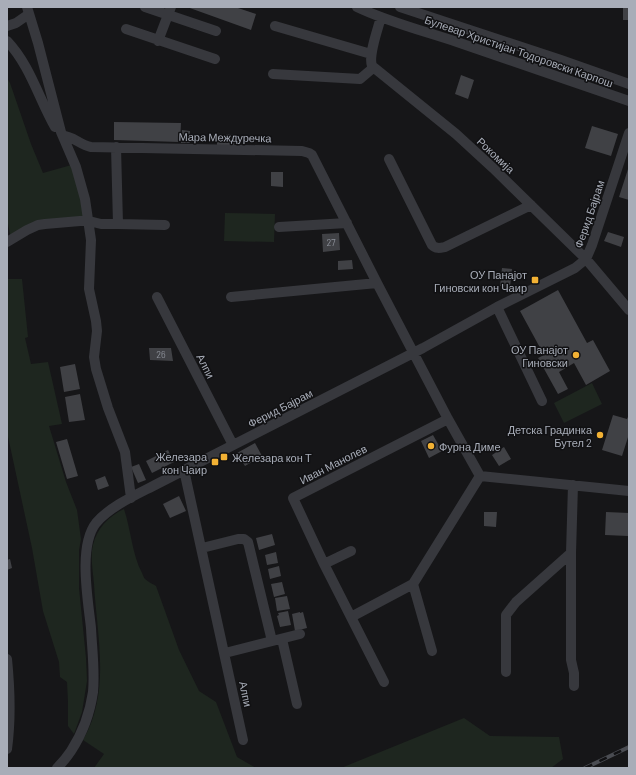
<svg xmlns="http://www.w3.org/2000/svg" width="636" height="775" viewBox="0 0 636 775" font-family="Barlow,sans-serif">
  <rect width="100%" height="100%" fill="#161618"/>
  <path fill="#1e261f" d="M7,78L10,83L31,144L43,173L75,164L89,221L45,224L11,239L7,219Z
    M225,213L275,214L274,242L224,241Z
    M7,279H22L28,337L25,338L31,364L48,362L62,424L49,426L66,482L77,510L81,539L79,550V588L86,658L87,681L82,712L74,734L68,726V702L67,682L60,677L59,662L43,611L32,548L7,432Z
    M592,383L602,404L564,423L554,403Z
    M124,509C131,530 132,554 142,573C143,575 144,578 145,579C148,582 153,584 156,586L179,650L199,691L216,702L237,757L256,768H94L104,754L83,740C111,692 97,637 94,584C93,571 90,557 93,545C97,528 109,516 124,509Z
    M464,718L490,736L559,737L563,759L551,768H341Z"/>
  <path fill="#404145" d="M187,7H235L256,14L251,30Z
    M623,7H629V20H623Z
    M461,75L474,80L468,99L455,94Z
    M114,122L181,123L180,142L114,140Z
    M592,126L618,134L611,156L585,148Z
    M182,130L190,131V143H181Z
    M226,134L235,135L234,146L217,145V136H226Z
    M629,166V200L619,197Z
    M271,172H283V187L271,186Z
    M608,232L624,237L621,247L604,241Z
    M339,233L340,250L323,252L322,234Z
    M352,260L353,269L338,270V261Z
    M502,268L512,269L510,287L500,286Z
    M558,290L587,343L593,340L610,371L586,385L574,363L559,372L568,389L558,394L538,358L544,355L520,311Z
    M149,348H171L173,361L150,360Z
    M75,364L80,389L64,392L60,367Z
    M80,394L85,420L69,422L65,397Z
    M613,415L627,419L629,415V434L622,456L602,450Z
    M433,435L442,451L429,458L421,441Z
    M67,439L78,476L67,479L56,442Z
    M255,443L262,456L245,466L237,453Z
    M504,447L511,459L499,466L492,455Z
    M168,450L174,462L152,473L146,461Z
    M139,464L146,480L138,483L131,467Z
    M105,476L109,486L98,490L95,480Z
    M179,496L186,511L170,518L163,504Z
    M484,512H497L496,527L484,526Z
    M606,512L629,513L628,536L605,535Z
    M272,534L275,545L259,550L256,538Z
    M276,552L278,563L267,565L265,555Z
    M10,559L12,568L7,570V560Z
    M279,566L281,576L270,579L268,569Z
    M282,582L285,594L274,597L271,584Z
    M287,596L290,609L277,611L275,598Z
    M288,611L291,625L280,627L277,616L279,615L278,613Z
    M300,612V613L303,612L307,628L295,631L292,614Z"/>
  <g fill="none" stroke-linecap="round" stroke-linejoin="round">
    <path stroke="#37383d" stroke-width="10" d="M27,7L38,43L61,132L76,167L85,199L91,240L89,289L96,321L97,331L94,357L96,369L108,408L125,452L131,498
      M145,7L216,31
      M357,7C388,22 424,31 457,42C514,62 572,81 629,101
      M400,7L561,60L629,84
      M381,17C378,29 368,55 372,66L456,134L493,168L586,259L629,310
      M7,26L16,23L29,14
      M275,26L371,54
      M126,29L215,59
      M7,41C30,65 39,99 55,127
      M158,41L171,7
      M273,74L360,79L373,68
      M63,136C73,136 80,145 91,147L302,151L309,153L312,155L377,283L448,419L480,476
      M116,147L118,224
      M389,159L432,245C436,249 440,248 445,247L531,205
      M279,227L347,223
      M7,242L27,230L38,225L45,224L80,221H89L101,224H118L165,225
      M157,297L233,445
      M231,297L377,283
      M497,307L542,401
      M184,470L243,740
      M480,476L629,491
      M573,485L571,553V660L574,673V686
      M202,548L238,539H244L248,542L272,641
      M324,564L351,551
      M351,617L413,584
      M282,639L297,704
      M432,651L413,584L480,476
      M225,653L300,634
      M7,659C10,689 11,720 7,749
      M506,672V615L516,602L571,553
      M384,682L324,564L293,498L448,419
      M57,768C62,763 67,757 71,751C82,734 90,713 93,692C95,671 92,649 91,628C88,600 78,546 96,523C110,506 138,494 157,484L423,348L497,307L575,268L586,259L592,245L629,133"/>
    <g stroke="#4a4c52" stroke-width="4">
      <path id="rail" d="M585,768L629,747"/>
    </g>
    <use href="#rail" stroke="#111113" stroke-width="2.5" stroke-dasharray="8" stroke-linecap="butt"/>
  </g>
  <g fill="#f2b134" stroke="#111113" stroke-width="1.5">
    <rect x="531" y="276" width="8" height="8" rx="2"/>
    <circle cx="576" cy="355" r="4"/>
    <circle cx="600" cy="435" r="4"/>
    <circle cx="431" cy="446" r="4"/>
    <rect x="220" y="453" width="8" height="8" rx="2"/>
    <rect x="211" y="458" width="8" height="8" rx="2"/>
  </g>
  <g text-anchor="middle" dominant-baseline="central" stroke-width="3" stroke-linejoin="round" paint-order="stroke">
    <g font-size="9" fill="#8e929b">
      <text x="331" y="242">27</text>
      <text x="161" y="354">26</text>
    </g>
    <g font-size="11" fill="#a8adb8" stroke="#111113">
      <text transform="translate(519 51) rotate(19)">Булевар Христијан Тодоровски Карпош</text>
      <text transform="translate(225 137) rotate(1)">Мара Междуречка</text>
      <text transform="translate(496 155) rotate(43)">Рокомија</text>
      <text transform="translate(589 214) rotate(-71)">Ферид Бајрам</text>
      <text transform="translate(206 366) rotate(63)">Алпи</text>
      <text transform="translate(280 408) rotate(-27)">Ферид Бајрам</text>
      <text transform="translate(333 464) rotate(-27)">Иван Манолев</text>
      <text transform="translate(246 694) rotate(78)">Алпи</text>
    </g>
    <g font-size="11" fill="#a8adb8" stroke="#111113" text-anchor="end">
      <text x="527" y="274">ОУ Панајот<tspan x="527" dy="13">Гиновски кон Чаир</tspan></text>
      <text x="568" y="349">ОУ Панајот<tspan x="568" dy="13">Гиновски</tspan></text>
      <text x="592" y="429">Детска Градинка<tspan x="592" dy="13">Бутел 2</tspan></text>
      <text x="439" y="446" text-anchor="start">Фурна Диме</text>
      <text x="207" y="456">Железара<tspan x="207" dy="13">кон Чаир</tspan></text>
      <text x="232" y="457" text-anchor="start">Железара кон Т</text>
    </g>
  </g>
  <rect width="636" height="775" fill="none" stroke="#a8adb8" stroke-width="16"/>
</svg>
